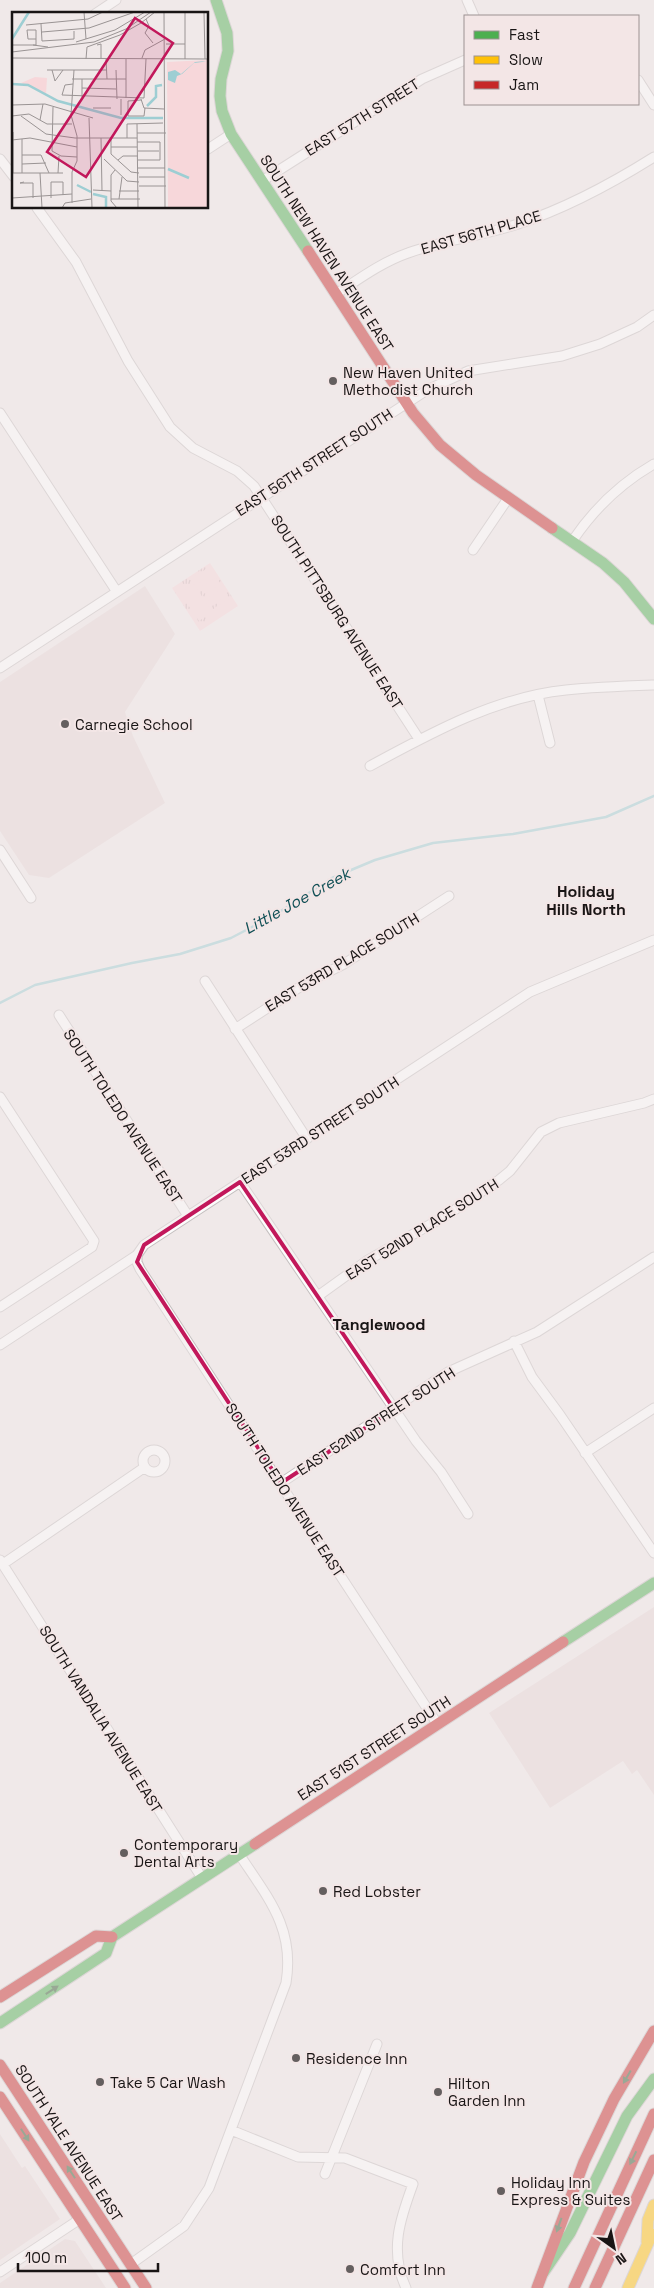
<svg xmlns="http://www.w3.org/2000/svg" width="654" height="2288" viewBox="0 0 654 2288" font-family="'Space Grotesk',sans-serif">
  <defs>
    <pattern id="park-tufts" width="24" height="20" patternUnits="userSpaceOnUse" patternTransform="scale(1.25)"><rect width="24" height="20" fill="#f7d7da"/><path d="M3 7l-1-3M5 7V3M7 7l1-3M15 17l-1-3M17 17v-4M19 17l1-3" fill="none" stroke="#d3b8ba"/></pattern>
  </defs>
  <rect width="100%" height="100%" fill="#f0e9e9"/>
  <path fill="#e6d8d8" d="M145,586L175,634L125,712L133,736L165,803L49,878L29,875L0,831V682Z
    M654,1607V1795L637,1770L632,1774L623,1761L550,1808L489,1713Z
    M0,2134L22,2168L25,2166L60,2219L0,2260Z
    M65,2239L75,2241L106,2288H0V2283Z"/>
  <path fill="url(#park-tufts)" d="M210,563L238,606L200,631L172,588Z"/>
  <path fill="#f7d7da" d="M209,567L214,574L198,584L194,577Z
    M216,577L221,584L205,594L200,587Z
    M194,584L212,612L199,621L180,593Z
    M223,588L228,595L212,606L207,598Z
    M230,598L234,605L219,615L214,608Z"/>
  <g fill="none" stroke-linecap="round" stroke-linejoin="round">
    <path stroke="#9dced3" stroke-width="2.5" d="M0,1003L35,985L132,963L180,954L231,938L273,916L332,878L375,860L433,843L513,834L606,817L654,796"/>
    <g stroke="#c5c0c0" stroke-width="11">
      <path id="street" d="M467,0L474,16
        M95,14L116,0
        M638,80L654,105
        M208,149L231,134
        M0,159L14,177
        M262,181L422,79L465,60
        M37,208L76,262L128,361L170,427L193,448L237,471L254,486L419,739
        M336,294C359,279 382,262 408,253C443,240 482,236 518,224C567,208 611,184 654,157
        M0,413L117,592
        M573,540C594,509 621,483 654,464
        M473,550L509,497
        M0,668L427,390L468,371L562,356L600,344L637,327L654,315
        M538,695L550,743
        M370,766C431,733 496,697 566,690C595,687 625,686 654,685
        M0,850L31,898
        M205,981L307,1139
        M59,1015L188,1216
        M235,1029L306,983L344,964L449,896
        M0,1097L94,1241L92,1247L0,1307
        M240,1182L416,1441L441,1472L468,1514
        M137,1255V1262L140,1269L438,1725
        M318,1296L368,1260L447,1215L499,1180L510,1171L541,1132L559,1123L644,1103L654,1099
        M514,1341L532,1377L560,1415L654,1553
        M0,1345L137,1255L144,1245L530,992L654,940
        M143 1461a11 11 0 1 1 22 0a11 11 0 1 1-22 0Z
        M585,1453L654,1408
        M281,1483L448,1372L537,1332L654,1257
        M0,1560L202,1878
        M3,1564L145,1467
        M231,2130L298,2157L345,2158L413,2184C400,2219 389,2251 406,2288
        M325,2174L377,2044
        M131,2264L184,2226L209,2188L286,1983C295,1928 268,1898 239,1854
        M0,2272L80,2219"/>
    </g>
    <g stroke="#c5c0c0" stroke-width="13">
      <path id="fast" d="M216,0L227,33L228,51L221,79L220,96L222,111L231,134L308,251
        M552,528L603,563L624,582L654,619
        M563,1642L654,1583
        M0,2023L106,1953L112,1937L255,1844
        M543,2273L570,2233L627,2116L654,2079"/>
    </g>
    <g stroke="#c5c0c0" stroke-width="13">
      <path id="slow" d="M647,2242L648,2220L654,2205
        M628,2288L652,2234"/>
    </g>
    <g stroke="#c5c0c0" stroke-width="13">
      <path id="jam" d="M308,251L413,413L440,445L476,475L552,528
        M255,1844L563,1642
        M0,1997L96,1936L112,1937
        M0,2065L146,2288
        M0,2097L125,2288
        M537,2288L584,2162L614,2099L654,2031
        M574,2288L654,2114
        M595,2288L654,2160"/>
    </g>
    <use href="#street" stroke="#fdfcfc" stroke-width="9"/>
    <use href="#fast" stroke="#4caf50" stroke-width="11"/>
    <use href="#slow" stroke="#ffc107" stroke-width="11"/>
    <use href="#jam" stroke="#c62828" stroke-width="11"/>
  </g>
  <defs><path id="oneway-solid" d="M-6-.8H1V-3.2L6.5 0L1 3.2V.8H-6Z" transform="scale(1.25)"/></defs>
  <g fill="#305a30">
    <use href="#oneway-solid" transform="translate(52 1990) rotate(-33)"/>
    <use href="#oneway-solid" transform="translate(627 2077) rotate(120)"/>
    <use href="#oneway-solid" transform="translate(25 2135) rotate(57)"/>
    <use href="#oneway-solid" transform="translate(633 2158) rotate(116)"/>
    <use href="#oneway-solid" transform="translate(71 2172) rotate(-123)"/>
    <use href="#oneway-solid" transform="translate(559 2225) rotate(110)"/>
  </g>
  <path d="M0 0H654V2288H0ZM240,1182L394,1409L281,1483L137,1262L144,1245Z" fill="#f0e9e9" fill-opacity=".55" fill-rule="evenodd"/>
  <path fill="none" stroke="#c2185b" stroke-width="4" stroke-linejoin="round" d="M240,1182L394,1409L281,1483L137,1262L144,1245Z"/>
  <g fill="#645f5f" stroke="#f3e6e6" stroke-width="2">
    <circle cx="333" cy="381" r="5"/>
    <circle cx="65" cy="724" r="5"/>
    <circle cx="124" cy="1853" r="5"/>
    <circle cx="323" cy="1891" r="5"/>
    <circle cx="296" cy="2058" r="5"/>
    <circle cx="100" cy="2082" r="5"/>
    <circle cx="438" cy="2092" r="5"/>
    <circle cx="501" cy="2191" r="5"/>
    <circle cx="350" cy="2269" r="5"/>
  </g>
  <g text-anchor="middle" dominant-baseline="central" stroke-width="4" stroke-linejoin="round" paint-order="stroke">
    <g font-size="15" fill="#191515" stroke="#f3e6e6">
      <text transform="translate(362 117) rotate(-32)">EAST 57TH STREET</text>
      <text transform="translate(481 232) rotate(-16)">EAST 56TH PLACE</text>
      <text transform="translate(327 253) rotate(57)">SOUTH NEW HAVEN AVENUE EAST</text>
      <text transform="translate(314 462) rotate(-33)">EAST 56TH STREET SOUTH</text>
      <text transform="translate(337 612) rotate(57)">SOUTH PITTSBURG AVENUE EAST</text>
      <text transform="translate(342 962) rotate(-31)">EAST 53RD PLACE SOUTH</text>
      <text transform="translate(123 1116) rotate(57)">SOUTH TOLEDO AVENUE EAST</text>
      <text transform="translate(320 1130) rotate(-33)">EAST 53RD STREET SOUTH</text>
      <text transform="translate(422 1229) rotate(-32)">EAST 52ND PLACE SOUTH</text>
      <text transform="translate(376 1421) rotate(-33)">EAST 52ND STREET SOUTH</text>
      <text transform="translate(285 1490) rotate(57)">SOUTH TOLEDO AVENUE EAST</text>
      <text transform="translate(101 1719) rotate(58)">SOUTH VANDALIA AVENUE EAST</text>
      <text transform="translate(374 1748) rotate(-33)">EAST 51ST STREET SOUTH</text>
      <text transform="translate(69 2143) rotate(57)">SOUTH YALE AVENUE EAST</text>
    </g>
    <g font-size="15" fill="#191515" stroke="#f3e6e6" text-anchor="start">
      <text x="343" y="372">New Haven United<tspan x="343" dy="17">Methodist Church</tspan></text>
      <text x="75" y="724">Carnegie School</text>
      <text x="134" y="1844">Contemporary<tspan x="134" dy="17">Dental Arts</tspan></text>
      <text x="333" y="1891">Red Lobster</text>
      <text x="306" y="2058">Residence Inn</text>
      <text x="110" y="2082">Take 5 Car Wash</text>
      <text x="448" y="2083">Hilton<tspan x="448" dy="17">Garden Inn</tspan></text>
      <text x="511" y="2182">Holiday Inn<tspan x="511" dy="17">Express &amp; Suites</tspan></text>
      <text x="360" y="2269">Comfort Inn</text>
    </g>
    <g font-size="16" font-weight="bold" fill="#191515" stroke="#f3e6e6">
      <text x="586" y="891">Holiday<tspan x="586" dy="18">Hills North</tspan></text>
      <text x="379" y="1324">Tanglewood</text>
    </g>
    <g font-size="16" font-style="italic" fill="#0f4f55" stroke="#f3e6e6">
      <text transform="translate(297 901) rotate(-29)">Little Joe Creek</text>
    </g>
  </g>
  <g transform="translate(12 12)">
    <rect width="196" height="196" fill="#f0e9e9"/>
    <path d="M23,65L35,66L34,82L9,71Z" fill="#f7d7da"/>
    <path d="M196,48V196H156L155,50Z" fill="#f7d7da"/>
    <path d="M194,49L190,50L182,51L170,62L165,64L163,71L156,68V60L163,58L169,62L183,50Z" fill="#9dced3"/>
    <path fill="none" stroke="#9dced3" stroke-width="2.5" d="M0,27L17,0M0,72L16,73L46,89L109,106H151M135,94L144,85V74L150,73M156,157L177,166M65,173L79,180M81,182L94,185V196"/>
    <path fill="none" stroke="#9a9494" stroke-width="1" d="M25,0H45M72,0L74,27M152,0L153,196M173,0V47M192,0L193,47M134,7L137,14L133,21L141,31M129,11L143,0M29,12L30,29M14,13L76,7L91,0M30,20L77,16L123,0M24,27H16L15,18H24V33M30,29L62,27V19M64,30L103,18L133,0M154,32H173M0,33H24M21,33L36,35M85,33L89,32V47M0,40L82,30L114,17L139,0M0,46L197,47M130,46L133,38L153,27M74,47L75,35L108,23L129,11M94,47L95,67M35,58H95M40,58L43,69L51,58M104,58L105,87M60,67H114M70,67V85M61,72L53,73L50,83L132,86L134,47M70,76L104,77M114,86V47M129,87L132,96L152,97M129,88L116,89V104H132L133,96M0,93L33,92L81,106M41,95L40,139L49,144L65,145M81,96H99M109,103V87M0,104L17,102L35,112H60M9,104L34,122L63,126H125M77,106L80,196M28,108L31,92M125,112L126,196M1,120V161M125,121H154M89,126L90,179M99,126V142L119,160L127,161M115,126V112L151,111M10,127V161M0,128L18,126L65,135M125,130H148V148M99,135H125M126,139H147M10,143H29L37,161M92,147L115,169L127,170M106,148L111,144H126M126,148H148M10,152L34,151M126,156H153M103,158L99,163V189L105,196M0,161H51M28,161L30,196M46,161L47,144M127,165H153M12,170L8,171H21V186M127,174H154M81,178L99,179M107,179H127M0,186L60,182M39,186V170H51V183M99,187H128M107,187L110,165M60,191V160L65,149V124L59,103L62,58M50,196L53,191L79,187"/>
    <path fill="#c2185b" fill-opacity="0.15" stroke="#c2185b" stroke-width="2.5" d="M123,6L161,31L74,165L35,140Z"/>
    <rect width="196" height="196" fill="none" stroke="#191515" stroke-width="2.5"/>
  </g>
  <rect x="464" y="15" width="175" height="90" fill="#f3e6e6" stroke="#9c9292"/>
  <rect x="474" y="31" width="25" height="8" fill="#4caf50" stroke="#9c9292"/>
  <text x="509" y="40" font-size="15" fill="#191515">Fast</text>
  <rect x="474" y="56" width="25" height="8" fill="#ffc107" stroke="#9c9292"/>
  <text x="509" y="65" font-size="15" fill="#191515">Slow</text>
  <rect x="474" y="81" width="25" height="8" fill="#c62828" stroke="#9c9292"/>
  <text x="509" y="90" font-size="15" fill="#191515">Jam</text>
  <g transform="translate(614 2248) rotate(147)" stroke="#f3e6e6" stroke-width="4" paint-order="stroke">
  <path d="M0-4L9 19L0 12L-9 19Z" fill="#191515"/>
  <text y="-8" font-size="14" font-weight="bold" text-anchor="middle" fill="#191515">N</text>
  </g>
  <path d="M18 2263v8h140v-8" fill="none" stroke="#191515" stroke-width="2.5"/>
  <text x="25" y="2263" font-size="15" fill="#191515" stroke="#f3e6e6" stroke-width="4" paint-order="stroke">100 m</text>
</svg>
